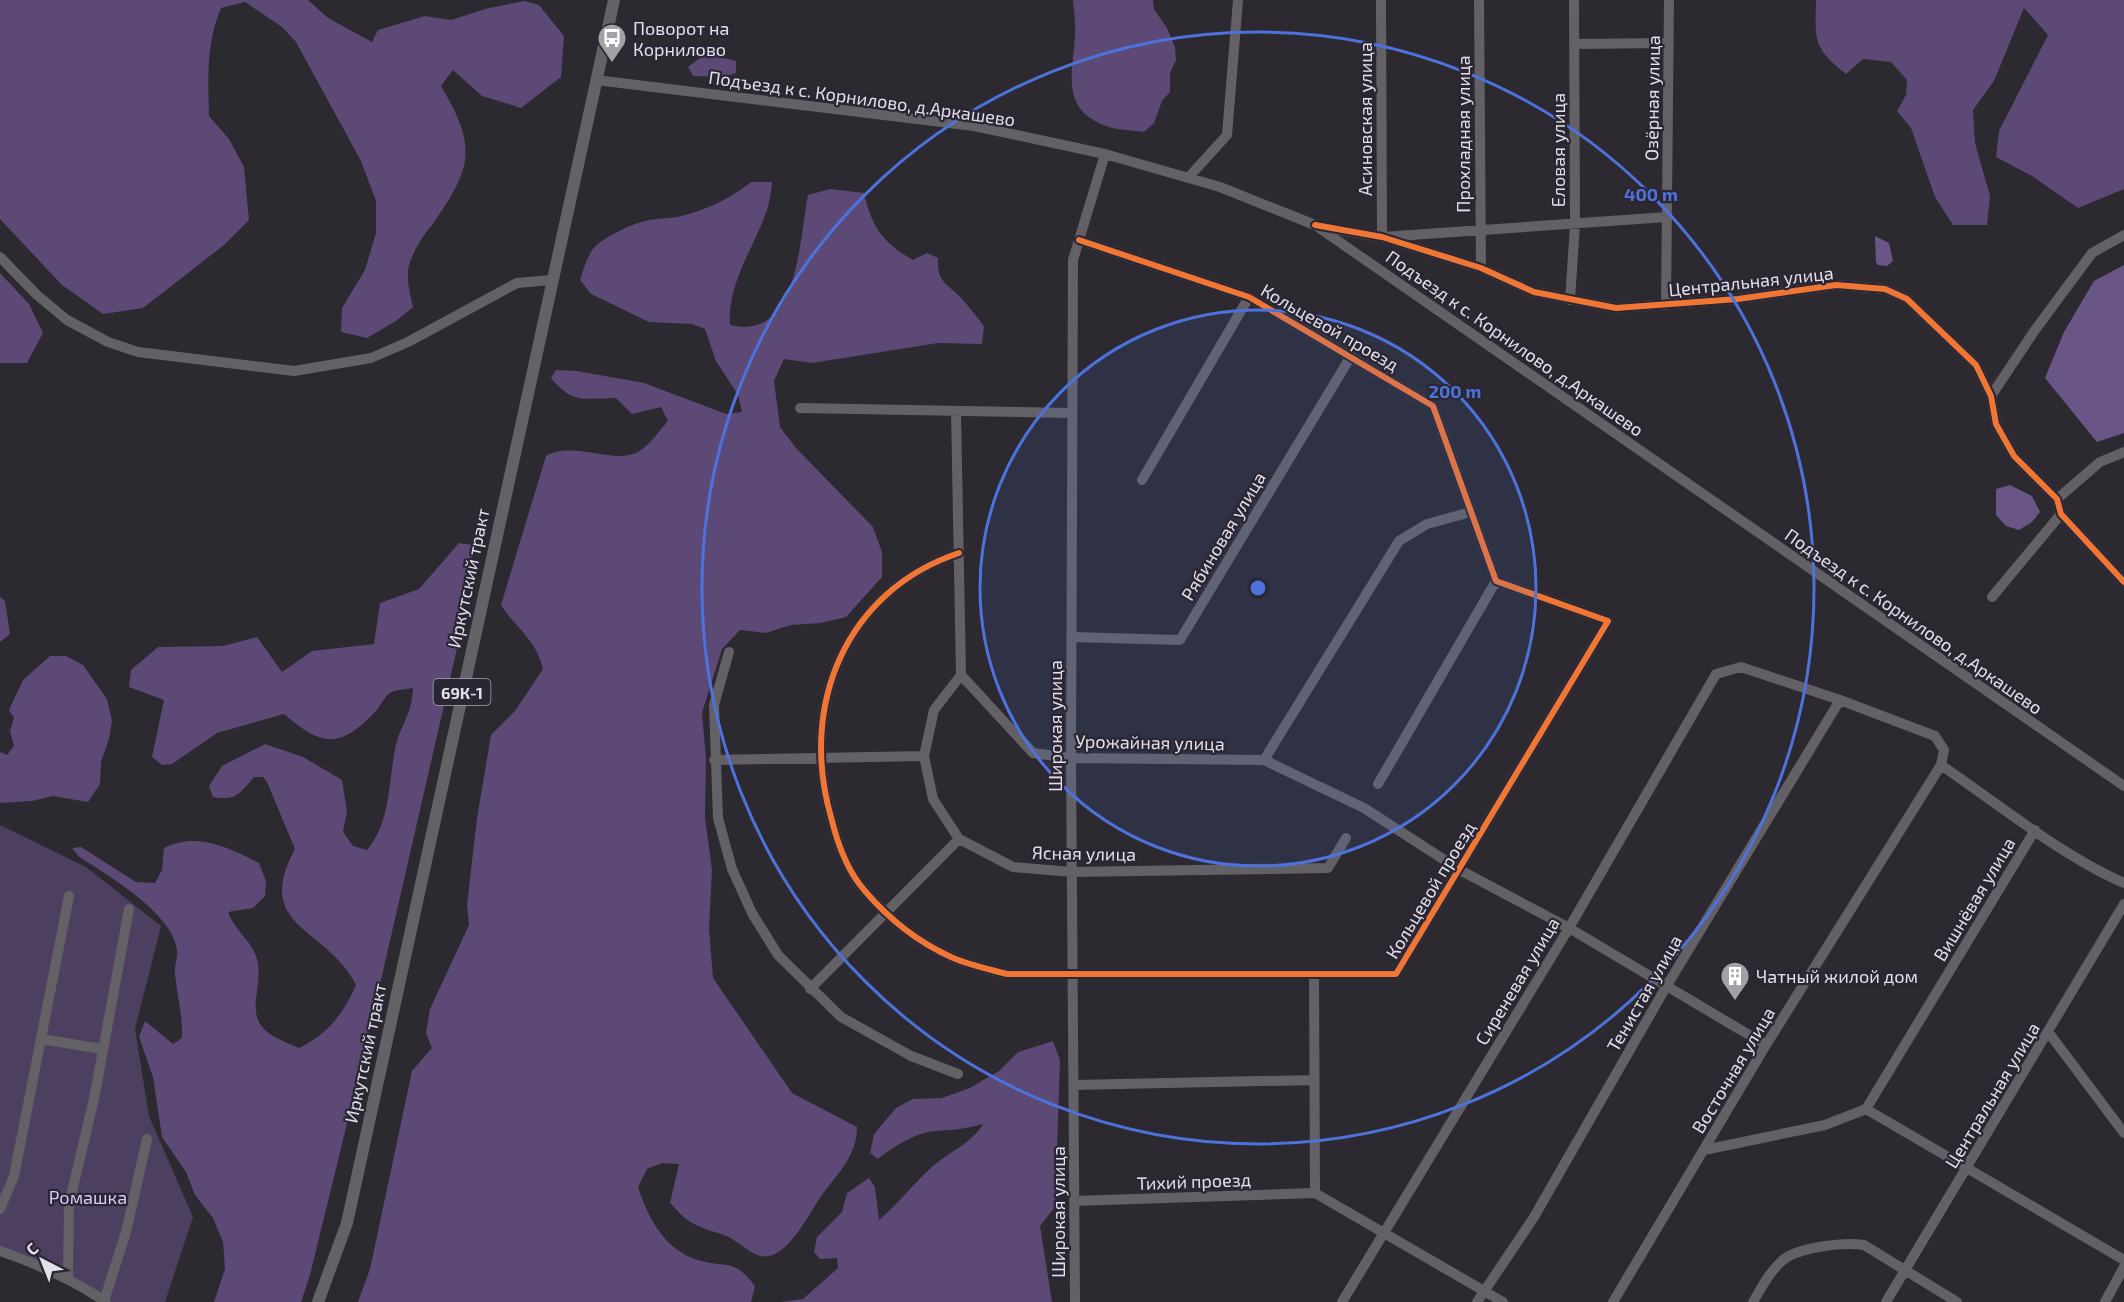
<svg xmlns="http://www.w3.org/2000/svg" width="2124" height="1302" viewBox="0 0 2124 1302" font-family="'Exo 2',sans-serif">
  <rect width="100%" height="100%" fill="#2c2930"/>
  <path fill="#4d3f60" d="M0,825L86,867L161,926L135,1029L149,1116L193,1217L165,1302H98L87,1293L0,1254Z"/>
  <path fill="#5c4976" d="M0,0H308L328,18L372,42L378,30L425,16L451,20L489,8L525,1L539,5L564,36L561,77L521,108L482,96L453,70L441,86C478,148 472,168 432,225C422,237 411,254 408,270C407,282 410,295 413,307L396,321L367,338L341,332L342,308L365,270L376,233V201L361,161L296,42L282,27L245,2L221,8C206,44 208,78 209,116L229,139L244,167L249,220L224,245L143,308L103,314L62,285L0,219Z
    M1073,0H1153L1154,9L1167,28L1175,47L1176,60L1170,73V92L1162,101L1154,123L1144,132C1130,130 1111,130 1099,123C1061,105 1073,70 1075,37C1076,25 1074,12 1073,0Z
    M1816,0H2124V189L2078,208L2032,176L1996,157L1999,131L2048,35L2024,8L1994,81L1973,110L1975,143L1990,196L1987,225H1953L1935,197L1911,128L1897,111L1906,95L1907,80L1891,62L1863,59L1846,74C1813,47 1815,42 1816,0Z
    M705,54L736,61V73L723,77L693,76L688,67Z
    M751,182H772C771,191 770,201 767,210C754,248 727,283 730,325C799,342 799,239 808,195L830,189L864,193C872,227 882,242 913,260L927,253L938,258C937,285 948,283 963,300C970,308 977,317 984,326L982,344L938,343L812,363L784,359L774,381L780,427L796,448L873,527L882,552V577L846,617L820,623L791,625L766,633L740,630L722,649L702,713L706,758L705,817L712,870L709,928L713,978L792,1093L857,1127C857,1158 836,1174 820,1198C808,1215 786,1262 760,1256C750,1253 738,1242 729,1237C717,1232 705,1230 694,1224C685,1220 677,1210 670,1203L679,1164L662,1163L647,1169L638,1187C648,1217 664,1250 698,1260C727,1269 733,1257 755,1286L751,1302H358L370,1269L412,1071L432,1048L426,1033L430,1009L469,925L467,905L477,818L491,735L515,711L543,669C537,641 515,627 501,605L546,456C573,440 614,465 638,452C650,445 659,431 668,421L661,407L632,414L616,398C584,398 573,405 551,378L556,370L577,371L644,383L726,414L742,412L738,395L716,361L705,329L692,324L649,322L591,294L580,280C584,268 588,251 599,243C611,234 630,225 645,221C655,218 666,219 677,217C704,211 730,199 751,182Z
    M0,273L29,304L43,333L27,363H0Z
    M459,543L473,545L470,578L459,602V640L364,1054L310,1275L301,1302H214L225,1269L223,1242L213,1218L195,1195L186,1172L162,1137L153,1077L139,1037L145,1021L173,1044L182,1038C183,1016 177,996 175,974C174,966 178,958 177,950C173,913 107,875 78,856L72,848L81,847L136,882L155,883L162,870L164,848C196,831 230,848 259,863L266,881L265,896L253,908L228,912C234,930 252,941 257,959C260,969 258,982 257,992C250,1029 269,1035 299,1048C328,1034 343,1014 356,985C327,927 252,928 295,849L267,782L263,777H254C239,794 237,801 213,797L209,786L222,766L265,744L303,757L342,780L347,811L343,832L353,846L367,850C392,820 388,780 396,744C402,723 412,713 413,688C407,689 395,690 390,693C384,697 380,707 375,712C339,750 321,746 284,714L217,733L172,764L162,765L152,757L164,700L129,687L131,670L158,647L223,646L257,637L282,672L312,651L374,644L380,603L419,589Z
    M0,597L5,601L10,634L0,642Z
    M50,656H66L83,665L107,699L112,721L109,739L101,762L100,784L88,802L53,796L32,801L0,803V752L7,755L14,746L10,731L14,718L9,710L23,680Z
    M1053,1041L1060,1060L1055,1207L1040,1226L1052,1302H781L803,1299L838,1268L837,1258L820,1259L814,1252L817,1237L842,1212L847,1193L869,1178L875,1187L879,1220C899,1203 914,1183 933,1166C949,1152 972,1143 983,1124C968,1128 954,1130 937,1131C918,1131 893,1147 878,1159L870,1153L874,1134L896,1108L913,1099L942,1098L970,1088L999,1071L1018,1052Z"/>
  <path fill="#6a5686" d="M1875,236L1889,243L1893,261L1887,266L1878,265L1876,262Z
    M2124,265V433L2097,442L2045,378L2064,332L2094,281Z
    M2010,485L2032,496L2040,512L2032,522L2019,530L2006,526L1996,515V489Z"/>
  <g fill="none" stroke-linecap="round" stroke-linejoin="round">
    <path stroke="#636166" stroke-width="10" d="M1381,0L1382,237L1667,217
      M1479,0L1481,268
      M1574,44L1669,43
      M596,80L974,126L1105,154L1220,187L1315,225L2124,786
      M1188,178L1227,135L1238,0
      M1322,227L1382,237L1481,268L1534,292L1616,308L1738,299L1836,285L1885,289L1907,299L1976,365L1991,396L1996,424L2014,456L2057,499L2061,514L2124,582
      M0,257L37,295L67,320L108,342L138,352L294,371L371,358L408,342L517,283L551,280
      M1570,300L1575,225L1574,0
      M1666,305L1669,0
      M1991,396L2035,330L2092,253L2124,235
      M800,408L1072,413
      M956,411L961,675L1033,753L1071,758L1264,760L1399,541L1427,524L1471,512
      M1142,480L1249,297
      M2057,499L2100,462L2124,452
      M959,553C845,591 799,706 831,817C837,842 848,872 865,891C888,918 918,942 951,957C968,965 989,969 1007,974H1396L1608,621L1496,581L1433,406L1249,297L1079,240
      M1992,597L2061,514
      M1071,637L1180,640L1351,356
      M729,652L714,705L718,818L732,869L752,913L778,955L841,1017L911,1056L958,1074
      M961,675L934,710L924,756L933,799L959,839L1013,867L1072,872L1328,868L1346,838
      M714,760L924,756
      M1264,760L1364,808L1460,870L1569,928L1766,1045
      M1378,784L1496,581
      M1314,975L1315,1193
      M810,989L959,839
      M2049,1033L2124,1133
      M41,1039L102,1049
      M1073,1085L1314,1080
      M1866,1109L2035,830
      M1704,1150L1825,1125L1866,1109L2124,1260
      M1315,1193L1503,1302
      M1074,1201L1315,1193
      M0,1209L14,1176L69,896
      M0,1251C38,1264 72,1279 106,1302
      M68,1278L69,1204L94,1099L129,909
      M104,1301L126,1232L147,1139
      M1075,1302L1071,758L1073,260L1105,154
      M1342,1302L1569,928L1716,674L1741,667L1840,700L1935,736L1944,750L1941,765C1998,804 2062,856 2124,883
      M1477,1302L1534,1217L1666,987L1840,700
      M1613,1302L1766,1045L1941,765
      M1753,1302C1762,1287 1769,1272 1783,1260C1799,1247 1844,1242 1864,1245L1957,1302
      M1886,1302L2124,904
      M2105,1302L2124,1267"/>
    <path stroke="#646267" stroke-width="12" d="M318,1302L347,1223L614,0"/>
    <g stroke="#2b2633" stroke-width="10">
      <path id="cycleway" d="M1315,225L1382,237L1481,268L1534,292L1616,308L1738,299L1836,285L1885,289L1907,299L1976,365L1991,396L1996,424L2014,456L2057,499L2061,514L2124,582
        M959,553C845,591 799,706 831,817C837,842 848,872 865,891C888,918 918,942 951,957C968,965 989,969 1007,974H1396L1608,621L1496,581L1433,406L1249,297L1079,240"/>
    </g>
    <use href="#cycleway" stroke="#f07635" stroke-width="6"/>
  </g>
  <circle cx="1258" cy="588" r="278" fill="#4e72dc" fill-opacity=".12"/>
  <g fill="none" stroke="#4e72dc" stroke-width="3">
    <circle cx="1258" cy="588" r="278"/>
    <circle cx="1258" cy="588" r="556"/>
  </g>
  <defs>
    <g id="bus-pin" transform="scale(1.5)"><path d="M0 17L-7.5 6A9.5 9.5 0 1 1 7.5 6Z" fill="#a3a0a8" stroke="#2b2633"/><path d="M-5-6H5V4H4V6H2V4H-2V6H-4V4H-5ZM-3.5-4V0h7V-4ZM-3.5 1.2v1.5H-2V1.2ZM2 1.2v1.5H3.5V1.2Z" fill="#fff"/></g>
    <g id="building-pin" transform="scale(1.5)"><path d="M0 17L-7.5 6A9.5 9.5 0 1 1 7.5 6Z" fill="#a3a0a8" stroke="#2b2633"/><path d="M-4-6H4V6H1V3H-1V6H-4ZM-2.5-4.3h1.7v1.8h-1.7ZM.8-4.3h1.7v1.8H.8ZM-2.5-1h1.7V.8h-1.7ZM.8-1h1.7V.8H.8Z" fill="#fff"/></g>
  </defs>
  <g fill-rule="evenodd">
    <use href="#bus-pin" x="612" y="38"/>
    <use href="#building-pin" x="1735" y="976"/>
  </g>
  <g text-anchor="middle" dominant-baseline="central" stroke-width="4.5" stroke-linejoin="round" paint-order="stroke">
    <rect fill="#2b2633" stroke="#aca8b2" stroke-width="1.5" x="433.5" y="679" width="57" height="26" rx="4.5"/>
    <g font-size="16" font-weight="bold" fill="#e3e0e9">
      <text x="462" y="692">69К-1</text>
    </g>
    <g font-size="18" fill="#e3e0e9" stroke="#2b2633" text-anchor="start">
      <text x="633" y="28">Поворот на<tspan x="633" dy="21">Корнилово</tspan></text>
      <text x="1756" y="976">Чатный жилой дом</text>
    </g>
    <g font-size="18" fill="#e3e0e9" stroke="#2b2633">
      <text transform="translate(862 98) rotate(8)">Подъезд к с. Корнилово, д.Аркашево</text>
      <text transform="translate(1652 98) rotate(-89)">Озёрная улица</text>
      <text transform="translate(1365 119) rotate(-90)">Асиновская улица</text>
      <text transform="translate(1463 134) rotate(-90)">Прохладная улица</text>
      <text transform="translate(1558 150) rotate(-90)">Еловая улица</text>
      <text transform="translate(1751 281) rotate(-6)">Центральная улица</text>
      <text transform="translate(1330 327) rotate(30)">Кольцевой проезд</text>
      <text transform="translate(1515 343) rotate(35)">Подъезд к с. Корнилово, д.Аркашево</text>
      <text transform="translate(1223 536) rotate(-59)">Рябиновая улица</text>
      <text transform="translate(468 578) rotate(-78)">Иркутский тракт</text>
      <text transform="translate(1914 621) rotate(35)">Подъезд к с. Корнилово, д.Аркашево</text>
      <text transform="translate(1055 726) rotate(-90)">Широкая улица</text>
      <text transform="translate(1150 742) rotate(1)">Урожайная улица</text>
      <text transform="translate(1084 853) rotate(1)">Ясная улица</text>
      <text transform="translate(1430 890) rotate(-59)">Кольцевой проезд</text>
      <text transform="translate(1974 899) rotate(-59)">Вишнёвая улица</text>
      <text transform="translate(1517 981) rotate(-59)">Сиреневая улица</text>
      <text transform="translate(1644 993) rotate(-60)">Тенистая улица</text>
      <text transform="translate(365 1053) rotate(-78)">Иркутский тракт</text>
      <text transform="translate(1733 1070) rotate(-59)">Восточная улица</text>
      <text transform="translate(1992 1095) rotate(-59)">Центральная улица</text>
      <text transform="translate(1194 1181) rotate(-2)">Тихий проезд</text>
      <text transform="translate(1058 1212) rotate(-90)">Широкая улица</text>
    </g>
    <g font-size="18" fill="#dcc9f9" stroke="#2b2633">
      <text x="88" y="1197">Ромашка</text>
    </g>
  </g>
  <circle cx="1258" cy="588" r="9" fill="#4e72dc" stroke="#2b2633" stroke-width="3"/>
  <g font-size="18" text-anchor="middle" font-weight="bold" fill="#4e72dc" stroke="#2b2633" stroke-width="4.5" stroke-linejoin="round" paint-order="stroke">
    <text x="1651" y="201">400 m</text>
    <text x="1455" y="398">200 m</text>
  </g>
  <g transform="translate(42 1260) rotate(318)" stroke="#2b2633" stroke-width="4.5" paint-order="stroke">
  <path d="M0-4.5L10 22L0 15L-10 22Z" fill="#e3e0e9"/>
  <text y="-9" font-size="16" font-weight="bold" text-anchor="middle" fill="#e3e0e9">С</text>
  </g>
</svg>
